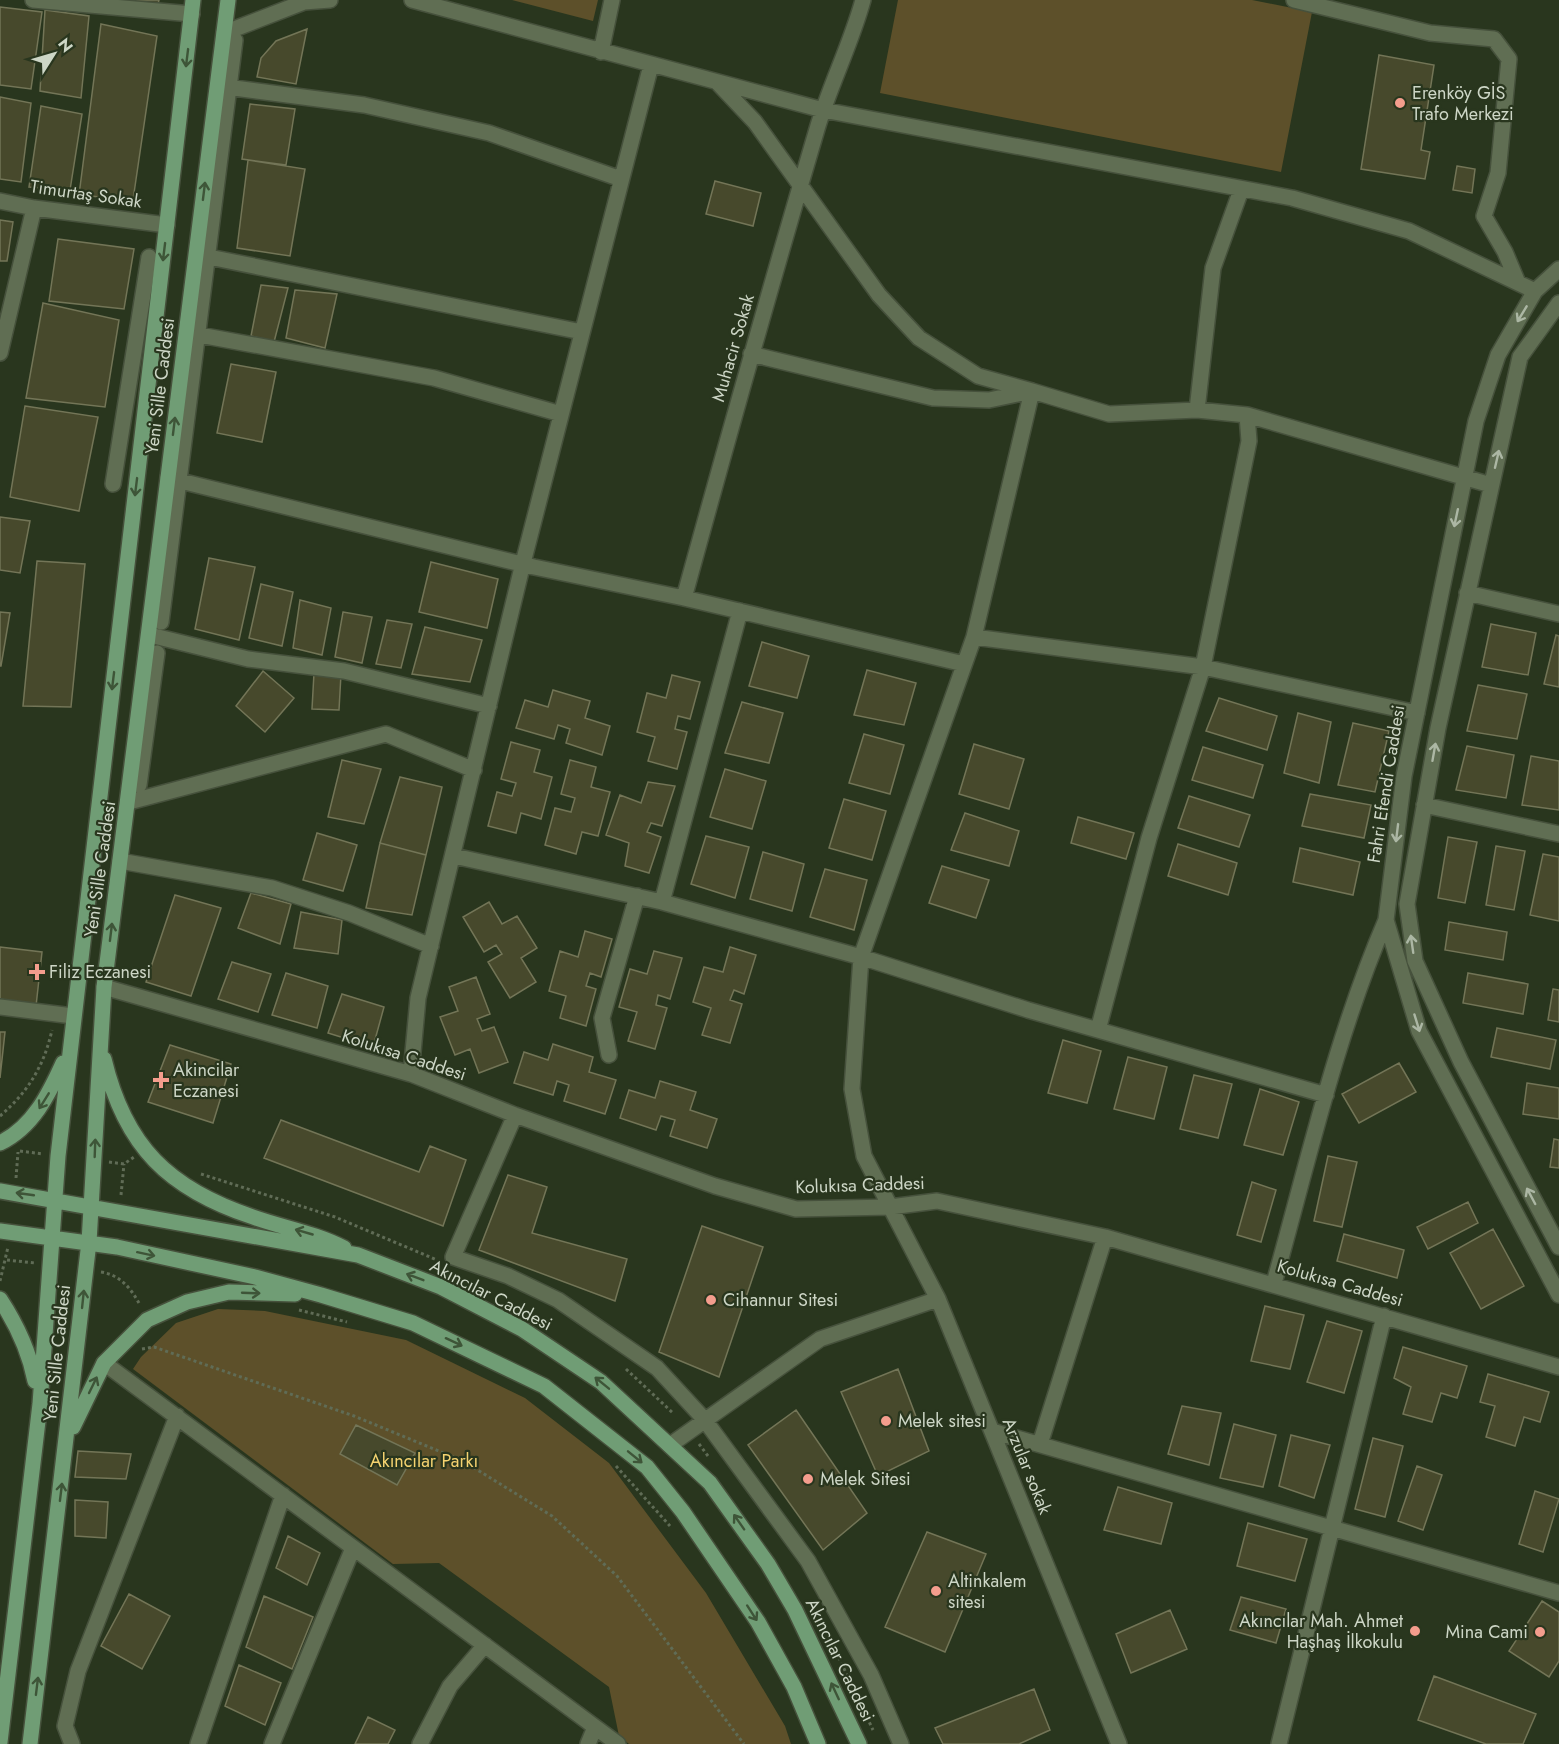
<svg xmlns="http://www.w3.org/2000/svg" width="1559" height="1744" viewBox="0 0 1559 1744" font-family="Jost,sans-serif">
  <rect width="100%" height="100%" fill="#29361e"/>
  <path fill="#5d502a" d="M512,0H598L593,21Z
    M898,0H1252L1312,12L1281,172L880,93Z
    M218,1309L265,1311L406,1340L525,1398L609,1463L706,1593L785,1726L791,1744H629L619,1736L609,1687L439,1563L393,1564L133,1369L141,1357L176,1323Z"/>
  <path fill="#47492c" stroke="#737557" stroke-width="1.5" d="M124,0H159L158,4Z
    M0,7L42,12L31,89L0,85Z
    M45,10L89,16L81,98L40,91Z
    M101,24L157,36L133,200L79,195Z
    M307,29L296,84L257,77L261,58L276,41Z
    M1379,55L1434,65L1421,150L1430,152L1425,179L1361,169Z
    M0,97L31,103L21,182L0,179Z
    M250,104L295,109L286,165L242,159Z
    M41,106L82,114L70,190L29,187Z
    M248,160L305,169L290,256L237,248Z
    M1457,166L1475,169L1472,193L1453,190Z
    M715,181L761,193L753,226L706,214Z
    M0,220L13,222L7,261H0Z
    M58,239L134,249L124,309L49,301Z
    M261,285L288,288L274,342L251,336Z
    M295,290L337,294L325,348L286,338Z
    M43,303L119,320L105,407L26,398Z
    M231,364L276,372L262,442L217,433Z
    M25,406L98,417L79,511L10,497Z
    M0,517L30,521L20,573L0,570Z
    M209,558L255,567L239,640L195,629Z
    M37,561L85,564L71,707L23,706Z
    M431,562L498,579L487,628L419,612Z
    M261,584L293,592L282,646L249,638Z
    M300,600L331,608L322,655L293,648Z
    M0,612L10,613L1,666H0Z
    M343,612L372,617L362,663L335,657Z
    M387,620L412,624L401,668L376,664Z
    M1491,624L1536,633L1528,675L1482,667Z
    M425,627L482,640L470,682L412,674Z
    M1556,635L1559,636V687L1544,684Z
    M762,642L809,656L797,698L749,686Z
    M867,670L916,683L904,725L854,715Z
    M263,671L294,698L265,732L236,706Z
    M314,673L341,674L339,710L312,709Z
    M672,675L700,682L690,719L678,716L675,729L687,732L677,769L648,761L655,737L637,732L647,693L666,698Z
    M1478,685L1527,694L1517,739L1467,731Z
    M553,690L590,701L585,718L610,726L602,755L566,743L570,729L558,725L554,739L516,728L525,700L548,707Z
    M1219,698L1277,716L1267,750L1206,731Z
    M742,702L783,713L769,763L725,753Z
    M1298,713L1331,722L1319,783L1284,773Z
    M1353,723L1389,731L1375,792L1338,785Z
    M864,734L904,745L890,794L849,783Z
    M511,742L540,750L534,772L552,777L541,819L521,813L516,833L488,826L497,792L512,796L516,783L501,779Z
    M974,744L1024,759L1009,809L959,794Z
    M1467,746L1514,755L1506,798L1456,790Z
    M1203,747L1263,765L1253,798L1192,780Z
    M1531,756L1559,761V810L1522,805Z
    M342,760L381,769L364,824L328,817Z
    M570,760L596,767L591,787L610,792L598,836L582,832L576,854L545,845L555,808L571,812L575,798L561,794Z
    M725,769L766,781L752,829L710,817Z
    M400,777L442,787L426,855L380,843Z
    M648,782L675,786L662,826L651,823L647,832L661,837L649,873L625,866L629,843L606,835L620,795L641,803Z
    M1310,794L1371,805L1364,838L1302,826Z
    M1189,796L1250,815L1239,847L1178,828Z
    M844,799L886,811L872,860L829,848Z
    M965,813L1019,831L1009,866L951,850Z
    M1078,817L1134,833L1126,859L1071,843Z
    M317,833L357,845L343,891L303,880Z
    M706,836L749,847L735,898L691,884Z
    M1448,837L1477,842L1465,903L1438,898Z
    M380,843L426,855L412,915L366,908Z
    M1178,844L1237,863L1228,895L1168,876Z
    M1496,846L1525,851L1514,910L1486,905Z
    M1300,848L1360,862L1353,895L1293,882Z
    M763,852L804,864L792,911L750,899Z
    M1543,854L1559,857V921L1530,915Z
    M942,866L989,880L976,918L929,903Z
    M825,869L867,880L854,930L810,917Z
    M251,893L291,904L280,944L238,928Z
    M175,895L221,908L191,996L146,982Z
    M489,902L502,924L517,916L537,948L521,958L536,982L510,998L488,962L502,954L496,945L484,952L463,917Z
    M301,912L342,920L338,954L294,948Z
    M1449,922L1507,932L1503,960L1445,950Z
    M585,931L612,939L601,977L590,973L586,986L596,989L586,1026L560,1018L566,996L549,991L560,951L578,957Z
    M0,947L42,952L36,1006L0,999Z
    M730,947L756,955L744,994L734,990L730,1000L742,1004L730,1043L702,1035L711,1008L693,1002L704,967L723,972Z
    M654,951L682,958L670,999L658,995L656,1005L667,1008L655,1049L628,1041L637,1012L619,1007L630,969L647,974Z
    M232,962L271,974L258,1012L218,999Z
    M286,973L328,986L317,1028L272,1015Z
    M1468,973L1528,984L1523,1014L1463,1003Z
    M476,977L490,1014L477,1019L482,1031L494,1027L508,1062L479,1073L470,1049L455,1055L440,1017L458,1011L449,987Z
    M1553,989L1559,990V1022L1548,1020Z
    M342,994L384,1007L373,1047L328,1033Z
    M1497,1028L1556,1040L1550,1069L1491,1057Z
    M0,1032H5L0,1078Z
    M1063,1040L1101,1051L1087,1103L1048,1093Z
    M553,1044L593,1057L589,1072L616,1080L605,1114L564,1101L569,1085L557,1081L553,1095L514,1083L524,1052L548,1060Z
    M170,1045L231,1064L213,1123L148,1102Z
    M1128,1057L1167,1067L1154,1119L1114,1109Z
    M1399,1063L1416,1092L1359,1123L1342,1094Z
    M1194,1075L1232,1084L1218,1138L1180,1129Z
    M660,1081L696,1092L690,1110L717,1119L707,1148L670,1136L675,1120L661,1116L656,1130L620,1118L629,1090L655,1098Z
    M1527,1083L1559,1088V1119L1523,1114Z
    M1260,1089L1299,1102L1283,1155L1244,1145Z
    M281,1120L419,1172L430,1146L466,1160L443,1226L264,1158Z
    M1554,1139L1559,1140V1168L1550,1167Z
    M1328,1156L1357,1162L1342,1227L1314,1221Z
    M508,1175L547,1187L532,1233L627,1259L615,1301L479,1250Z
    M1252,1182L1276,1190L1261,1242L1237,1235Z
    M1468,1202L1478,1223L1428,1249L1417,1227Z
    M702,1226L763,1247L719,1377L659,1352Z
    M1493,1229L1524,1286L1481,1309L1450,1253Z
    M1344,1234L1404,1250L1397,1278L1337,1261Z
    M1265,1306L1304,1315L1290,1369L1251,1361Z
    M1327,1321L1362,1331L1344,1393L1307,1382Z
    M1403,1347L1467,1366L1457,1398L1441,1393L1432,1422L1403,1414L1411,1387L1394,1378Z
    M898,1369L929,1451L878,1476L841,1392Z
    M1488,1374L1549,1392L1540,1422L1524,1417L1515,1446L1486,1437L1495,1406L1480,1402Z
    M1182,1406L1221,1413L1209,1465L1168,1454Z
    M796,1410L867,1513L823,1550L748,1445Z
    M1234,1424L1276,1435L1263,1487L1220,1478Z
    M356,1425L415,1453L397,1485L340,1454Z
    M1291,1435L1330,1445L1314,1498L1279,1486Z
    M1373,1438L1403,1446L1385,1517L1355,1509Z
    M78,1451L131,1454L126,1479L75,1477Z
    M1417,1466L1442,1475L1423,1530L1398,1521Z
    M1118,1487L1172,1503L1161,1544L1104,1530Z
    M1535,1491L1559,1499L1543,1552L1519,1544Z
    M75,1500L108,1502L106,1538L75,1536Z
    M1248,1523L1307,1539L1295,1581L1237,1566Z
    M927,1532L986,1554L945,1652L885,1627Z
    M288,1536L320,1553L307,1585L276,1568Z
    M129,1594L170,1616L142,1669L101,1646Z
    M264,1596L313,1617L292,1669L246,1647Z
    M1241,1597L1286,1609L1276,1643L1230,1630Z
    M1542,1601L1559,1612V1661L1549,1677L1509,1651Z
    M1170,1610L1187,1649L1131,1673L1116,1634Z
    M239,1665L281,1683L265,1725L225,1706Z
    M1434,1676L1536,1714L1523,1744H1486L1418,1720Z
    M1034,1689L1050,1730L1019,1744H943L935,1728Z
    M368,1717L395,1730L388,1744H355Z"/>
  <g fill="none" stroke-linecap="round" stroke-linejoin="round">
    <g stroke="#46513c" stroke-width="18">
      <path id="minor" d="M33,0L192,14
        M412,0L823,110L1292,198L1409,231L1535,291
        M1294,0L1430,33L1494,39L1509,59L1498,173L1484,216L1505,252L1518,283
        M224,33L304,2L330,0
        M601,52L612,0
        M718,83L755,122L879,295L919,338L978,376L1032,391L974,637L861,957L852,1089L864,1156L938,1299L1119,1744
        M219,86L364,105L489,133L621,179
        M0,201L34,208L167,225
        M199,255L582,332
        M1559,269L1535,291L1498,355L1476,421L1404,776L1386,920L1419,1031L1559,1295
        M1559,303L1520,357L1438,728L1407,904L1415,961L1461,1062L1559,1247
        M189,333L434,378L561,414
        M0,353L34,208
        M751,354L933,398L989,400L1032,391L1109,414L1197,410L1247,415L1491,485
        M1197,410L1213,268L1241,190
        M168,478L534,567L684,598L964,664
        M113,484L149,257
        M1467,593L1559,614
        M684,598C727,441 771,285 817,129C830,85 851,44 863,0
        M161,622L235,40
        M150,635L248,659L344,671L489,706
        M974,637L1203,667L1417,713
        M139,785L157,653
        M129,802L386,734L474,770
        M1424,805L1559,834
        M454,856L662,902L861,957L1028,1010L1326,1095
        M120,861L272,888L349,913L431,946
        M662,902L740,611
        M104,987L411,1074L515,1115L715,1186L796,1209L890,1207L937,1201L1105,1237L1559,1367
        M0,1007L73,1016
        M1098,1030L1149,838L1203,667L1249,441L1247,415
        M609,1055L602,1018L637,896
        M411,1074L418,998L523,563L651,65
        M515,1115L453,1257L508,1276L558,1300L657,1368L704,1419L808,1561L871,1675L901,1744
        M1274,1283C1308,1162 1336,1036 1386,920
        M104,1363L618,1744
        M992,1431L1559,1593
        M1040,1444L1105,1237
        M670,1445L820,1339L938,1299
        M72,1744L65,1726L78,1671L177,1416
        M198,1744L283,1495
        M272,1744L353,1548
        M420,1744L450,1686L485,1645
        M588,1744L595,1727
        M1279,1744L1384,1316"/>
    </g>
    <g stroke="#46513c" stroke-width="18">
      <path id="major" d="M104,1059C125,1147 169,1189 253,1217C284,1228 315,1233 344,1248
        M0,1143C33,1127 49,1094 63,1063
        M0,1191L358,1255L441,1287L522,1329L601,1382L710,1483L768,1564L795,1610L859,1744
        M0,1231L117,1247L255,1277L321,1295L413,1323L544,1386L647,1467L683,1512L758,1622L794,1687L818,1744
        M0,1299C17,1325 29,1350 35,1381
        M73,1427L104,1363L147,1320L187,1302L229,1292L295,1294
        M0,1742L40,1404L58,1156L193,0
        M30,1744L89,1242L104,987L228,0"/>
    </g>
    <path stroke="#606c56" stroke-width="3" stroke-dasharray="3 3" stroke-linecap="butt" d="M0,1116C28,1092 44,1066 52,1030
      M20,1151L43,1154
      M109,1162L124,1164L134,1157
      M201,1174L335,1217L437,1260
      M16,1178L18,1152
      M121,1195L124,1164
      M7,1260L35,1263
      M101,1272C120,1275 131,1288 140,1305
      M0,1281L8,1247
      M299,1310L347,1322
      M142,1349L154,1347L354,1416L463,1461L552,1516L617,1576L744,1744
      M626,1369L674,1414
      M699,1444L708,1456
      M616,1466L670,1526
      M831,1641L873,1730"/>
    <use href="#minor" stroke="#606e53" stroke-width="15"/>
    <use href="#major" stroke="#709d75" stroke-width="15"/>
  </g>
  <defs><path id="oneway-shaft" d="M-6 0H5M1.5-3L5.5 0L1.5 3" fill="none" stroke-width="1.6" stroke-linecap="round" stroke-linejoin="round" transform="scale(1.5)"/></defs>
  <g stroke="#3e5538">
    <use href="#oneway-shaft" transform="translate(187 58) rotate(97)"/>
    <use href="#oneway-shaft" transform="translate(204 191) rotate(-83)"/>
    <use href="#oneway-shaft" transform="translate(164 252) rotate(97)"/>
    <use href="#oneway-shaft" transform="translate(174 426) rotate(-83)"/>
    <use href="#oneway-shaft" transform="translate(136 487) rotate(97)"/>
    <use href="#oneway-shaft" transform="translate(113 681) rotate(97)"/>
    <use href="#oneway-shaft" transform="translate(111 932) rotate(-83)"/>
    <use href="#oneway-shaft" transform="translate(44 1101) rotate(122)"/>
    <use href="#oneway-shaft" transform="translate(95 1148) rotate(-88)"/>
    <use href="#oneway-shaft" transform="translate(25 1194) rotate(-172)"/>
    <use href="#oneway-shaft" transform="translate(304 1232) rotate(-164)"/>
    <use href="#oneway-shaft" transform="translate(146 1254) rotate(12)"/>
    <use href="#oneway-shaft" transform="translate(415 1277) rotate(-159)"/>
    <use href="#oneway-shaft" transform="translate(251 1293) rotate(2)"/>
    <use href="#oneway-shaft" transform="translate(83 1299) rotate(-84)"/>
    <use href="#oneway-shaft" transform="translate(454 1342) rotate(25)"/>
    <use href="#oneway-shaft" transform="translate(602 1383) rotate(-141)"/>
    <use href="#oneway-shaft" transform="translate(93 1385) rotate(-64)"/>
    <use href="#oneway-shaft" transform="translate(635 1457) rotate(39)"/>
    <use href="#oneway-shaft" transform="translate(61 1492) rotate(-83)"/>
    <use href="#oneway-shaft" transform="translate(739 1522) rotate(-125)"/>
    <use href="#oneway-shaft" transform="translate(752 1613) rotate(57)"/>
    <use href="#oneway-shaft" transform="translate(37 1686) rotate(-83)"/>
    <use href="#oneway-shaft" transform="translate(835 1691) rotate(-115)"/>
  </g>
  <g stroke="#acb7a4">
    <use href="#oneway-shaft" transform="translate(1522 314) rotate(121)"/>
    <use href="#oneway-shaft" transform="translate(1497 459) rotate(-77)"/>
    <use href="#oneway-shaft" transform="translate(1456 518) rotate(102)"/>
    <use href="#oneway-shaft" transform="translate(1434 752) rotate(-80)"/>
    <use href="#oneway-shaft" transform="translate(1397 833) rotate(97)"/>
    <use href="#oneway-shaft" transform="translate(1412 944) rotate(-98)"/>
    <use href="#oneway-shaft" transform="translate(1417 1023) rotate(73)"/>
    <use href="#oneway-shaft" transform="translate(1531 1196) rotate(-118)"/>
  </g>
  <g fill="#f49d8d" stroke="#29361e" stroke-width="2">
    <circle cx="1400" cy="103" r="6"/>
    <path d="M34 963h6v6h6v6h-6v6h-6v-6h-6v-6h6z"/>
    <path d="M158 1071h6v6h6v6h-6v6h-6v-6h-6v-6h6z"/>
    <circle cx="711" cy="1300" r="6"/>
    <circle cx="886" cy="1421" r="6"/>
    <circle cx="808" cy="1479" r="6"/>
    <circle cx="936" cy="1591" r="6"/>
    <circle cx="1415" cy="1631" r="6"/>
    <circle cx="1540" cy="1632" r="6"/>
  </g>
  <g text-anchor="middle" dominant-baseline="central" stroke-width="4.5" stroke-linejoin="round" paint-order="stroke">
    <g font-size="18" fill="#cdd6c6" stroke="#29361e" text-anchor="start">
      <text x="1412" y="93">Erenköy GİS<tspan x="1412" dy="21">Trafo Merkezi</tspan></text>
      <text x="49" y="972">Filiz Eczanesi</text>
      <text x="173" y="1070">Akincilar<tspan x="173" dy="21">Eczanesi</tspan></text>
      <text x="723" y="1300">Cihannur Sitesi</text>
      <text x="898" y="1421">Melek sitesi</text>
      <text x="820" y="1479">Melek Sitesi</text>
      <text x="948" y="1581">Altinkalem<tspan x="948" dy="21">sitesi</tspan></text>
      <text x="1403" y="1621" text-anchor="end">Akıncılar Mah. Ahmet<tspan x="1403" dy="21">Haşhaş İlkokulu</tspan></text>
      <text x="1528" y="1632" text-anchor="end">Mina Cami</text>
    </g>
    <g font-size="18" fill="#cdd6c6" stroke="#29361e">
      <text transform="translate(86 194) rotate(8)">Timurtaş Sokak</text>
      <text transform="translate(733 348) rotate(-74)">Muhacir Sokak</text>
      <text transform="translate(160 386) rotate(-83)">Yeni Sille Caddesi</text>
      <text transform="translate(1386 784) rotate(-81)">Fahri Efendi Caddesi</text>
      <text transform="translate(100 869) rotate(-82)">Yeni Sille Caddesi</text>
      <text transform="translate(404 1055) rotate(18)">Kolukısa Caddesi</text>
      <text transform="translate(860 1185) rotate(-2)">Kolukısa Caddesi</text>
      <text transform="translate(1340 1283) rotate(16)">Kolukısa Caddesi</text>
      <text transform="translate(491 1295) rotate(27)">Akıncılar Caddesi</text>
      <text transform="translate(57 1353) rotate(-84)">Yeni Sille Caddesi</text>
      <text transform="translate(1027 1466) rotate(68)">Arzular sokak</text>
      <text transform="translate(840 1660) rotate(64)">Akıncılar Caddesi</text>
    </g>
    <g font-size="18" fill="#f5d370" stroke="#29361e">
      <text x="424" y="1461">Akıncılar Parkı</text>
    </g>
  </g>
  <g transform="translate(54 54) rotate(53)" stroke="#29361e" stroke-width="4.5" paint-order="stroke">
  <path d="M0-4.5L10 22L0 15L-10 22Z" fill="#cdd6c6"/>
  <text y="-9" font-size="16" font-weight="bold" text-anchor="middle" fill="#cdd6c6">N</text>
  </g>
</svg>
